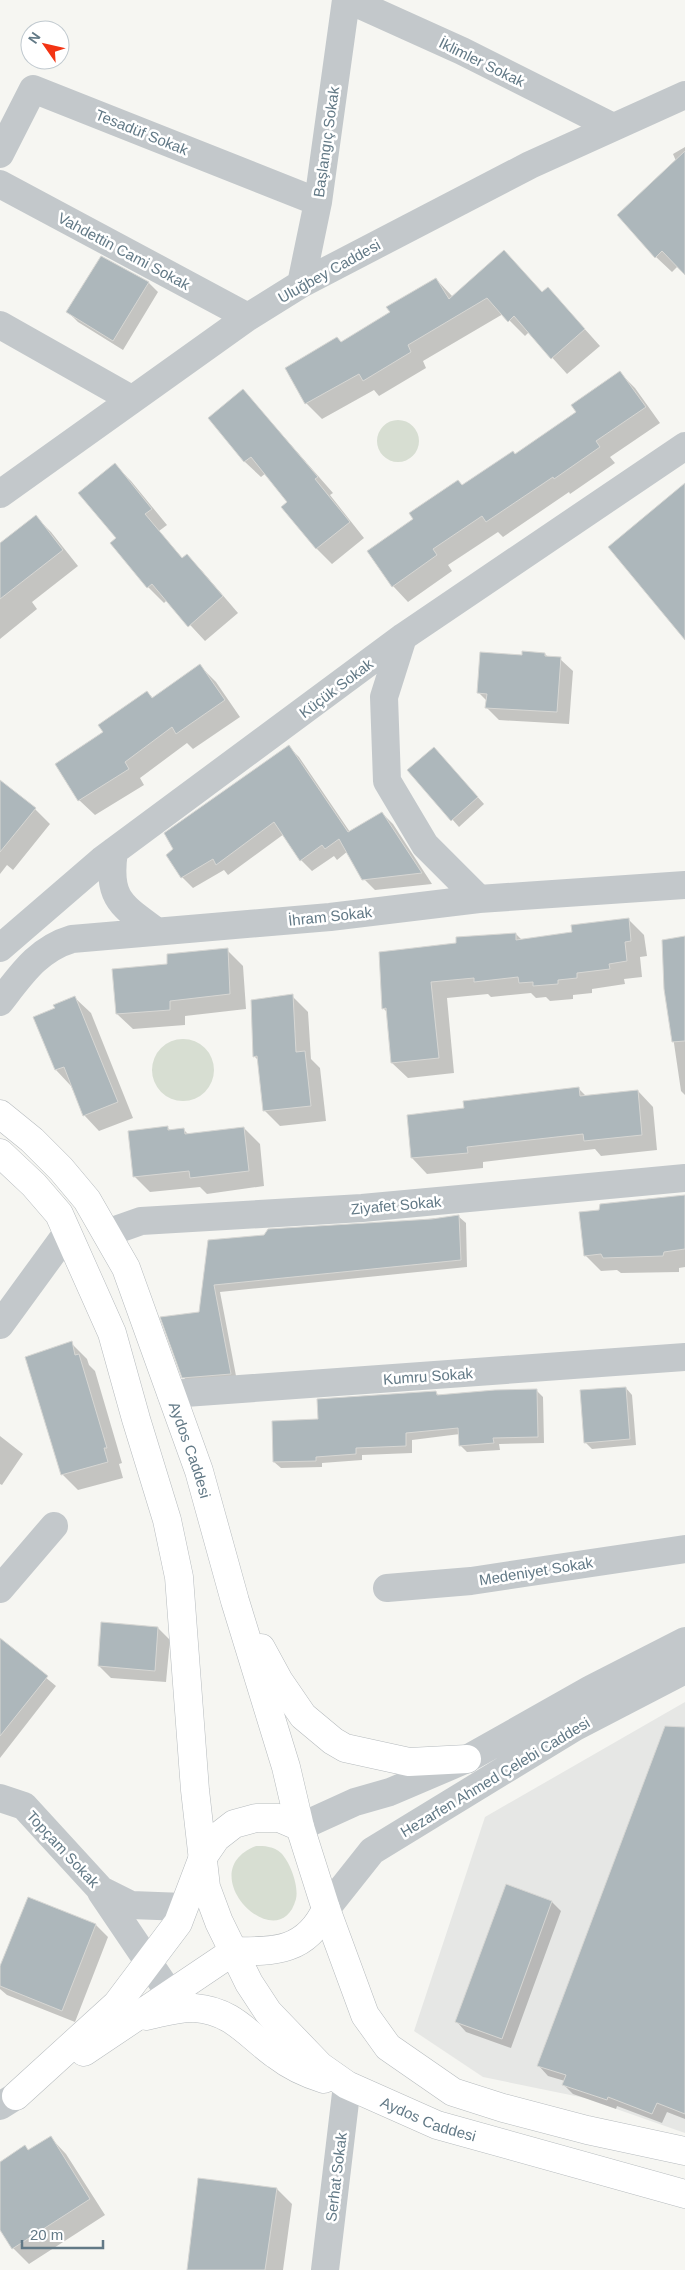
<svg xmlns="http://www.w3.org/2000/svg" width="685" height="2270" viewBox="0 0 685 2270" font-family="Arial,sans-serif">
  <rect width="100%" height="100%" fill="#f6f6f2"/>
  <path fill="#e6e7e5" d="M685,1702V2133L585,2098L483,2077L414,2031L485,1817Z"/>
  <path fill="#d7ded2" d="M377 441a21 21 0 1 1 42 0a21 21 0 1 1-42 0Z
    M152 1070a31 31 0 1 1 62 0a31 31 0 1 1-62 0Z
    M256,1846C264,1846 274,1846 281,1853C290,1862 299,1886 296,1899C279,1961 189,1872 256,1846Z"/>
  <path fill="#0003" d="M685,147V273L678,266L672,272L656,257L676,161L673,154Z
    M504,252L543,293L548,288L600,346L567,374L529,332L525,336L503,314L423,361L426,368L379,396L374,390L322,419L306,403L342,343L392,313L436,279L453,297Z
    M102,258L149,283L158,292L123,350L78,322L68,312Z
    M620,373L635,388L660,423L610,457L615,463L570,494L569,492L503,537L498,532L448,565L452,571L408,602L393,586L463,486L515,456L578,412Z
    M243,390L333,493L330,495L364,538L332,564L317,549L283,507L289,502L266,473L261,477L245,462L210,418Z
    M115,465L131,481L167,525L159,531L183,559L187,556L202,571L238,613L205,641L167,600L164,603L148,587L112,543L117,539Z
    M36,517L51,532L78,566L32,602L37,609L0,639V545Z
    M545,654L549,658L560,659L573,671L569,724L499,720L487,708V701L478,692L523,656Z
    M200,666L216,682L240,717L193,749L187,743L140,778L144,785L95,815L79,800L105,732L147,692L153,698Z
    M288,746L299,757L350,832L382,813L393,824L432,884L375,890L364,879L348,851L337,860L334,856L312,871L301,860L284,834L228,875L224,870L193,888L182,877L168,855Z
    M434,748L484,804L459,827L409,770Z
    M0,785L35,809L50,824L13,870L7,865L0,874Z
    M628,919L644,935L647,956L640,957L642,977L624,979L625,984L592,989V993L573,995V999L550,1001L546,997L536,998L531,993L491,997L488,994L447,998L454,1073L408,1078L392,1063L387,1012L383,1008L458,944L516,934L522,940L574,933Z
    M685,937V1095L681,1091L666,989Z
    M227,950L243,966L246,1009L185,1016V1025L133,1029L117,1014L168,965Z
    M292,996L308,1012L311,1059L320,1068L326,1121L280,1126L264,1110L258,1060L254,1056Z
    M75,998L91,1013L133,1118L99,1131L84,1115L71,1086L56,1070L35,1018L56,1009Z
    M579,1089L586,1096L638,1091L653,1107L657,1150L601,1156L595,1149L483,1162V1168L427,1174L412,1158L465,1109Z
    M167,1127L171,1131L184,1130L189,1135L244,1128L260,1144L264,1186L207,1194L200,1187L150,1192L134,1176Z
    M685,1197V1267L679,1268V1272L621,1273L617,1270L601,1271L585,1255L600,1211Z
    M458,1216L466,1223L467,1267L220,1292L237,1381L191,1384L183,1377L200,1313L210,1241Z
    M71,1343L87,1359L89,1365L95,1371L122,1463L119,1464L123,1478L78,1490L62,1474Z
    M626,1388L632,1395L636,1445L592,1449L585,1442Z
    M536,1390L543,1397L544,1443L499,1444L500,1450L467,1452L461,1446L460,1434L412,1440V1453L362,1455V1460L322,1463V1467L281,1468L274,1462L319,1421L436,1392L439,1396Z
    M0,1436L23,1454L2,1485L0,1484Z
    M158,1628L170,1640L166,1682L111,1678L99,1666Z
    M0,1640L56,1686L0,1758Z
    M685,1728V2119L667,2112L662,2123L617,2106L616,2109L573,2094L563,2084L565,2081L548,2076L539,2066Z
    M28,1899L96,1925L108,1937L75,2022L7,1995L0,1989V1970Z
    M552,1902L561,1911L511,2048L466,2032L457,2022Z
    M51,2138L66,2154L105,2215L29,2264L13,2248L0,2228V2163L25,2147L29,2151Z
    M277,2189L292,2204L283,2270H188Z"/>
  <path fill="#adb7bb" stroke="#d7d7d4" d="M685,151V275L662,251L655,258L617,215Z
    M504,250L542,292L548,287L585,329L551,359L514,316L508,322L487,298L408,345L411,352L363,381L359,374L305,404L285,368L337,337L341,342L390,312L386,307L436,278L449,299Z
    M101,256L149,282L113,341L66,312Z
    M620,371L646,407L596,441L600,447L554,479L553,477L486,522L482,516L433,549L437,555L392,587L367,551L413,519L409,513L458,480L462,485L513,451L515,454L576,412L571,405Z
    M243,389L318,477L315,479L350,522L316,549L281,507L287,502L251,457L244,462L208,418Z
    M115,463L152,509L145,514L182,558L187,554L223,596L188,627L152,584L147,588L110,543L116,538L78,493Z
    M685,483V640L608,547Z
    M36,515L63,550L0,599V543Z
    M522,651L545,653V656L561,657L557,712L485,708L487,694L477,693L480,652L522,655Z
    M200,664L225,700L176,734L172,727L125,762L129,769L78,801L55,764L103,732L98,725L147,691L152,698Z
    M289,745L348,832L382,812L422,873L362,880L339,839L325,849L322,845L300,861L274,822L216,865L213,859L181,878L166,855L173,849L164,833Z
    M434,747L478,797L451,821L407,770Z
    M0,780L36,808L0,852Z
    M629,918L631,941L625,942L627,961L609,964L610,969L577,973V978L558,980V984L533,986V982L519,983L518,977L474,982V978L431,982L439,1058L391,1063L386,1008L382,1009L379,952L456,943V937L516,933V940L572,932L571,925Z
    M685,936V1041L672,1042L664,989L662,940Z
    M228,948L230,994L170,1001V1010L116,1014L112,969L167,964V954Z
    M293,994L296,1052L305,1051L311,1106L263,1111L257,1056L253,1057L251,1000Z
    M75,996L118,1102L83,1116L64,1067L55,1070L33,1017L55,1008L53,1005Z
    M579,1087L580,1096L638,1090L642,1135L584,1141L583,1134L467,1147L468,1153L411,1158L407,1115L464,1108L463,1101Z
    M168,1126V1130L184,1128L185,1134L244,1127L249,1171L190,1178L189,1171L133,1177L128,1131Z
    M685,1195V1249L664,1252L663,1256L603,1258L601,1254L584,1256L579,1212L599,1210L600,1204Z
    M459,1215L461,1260L214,1285L231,1374L182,1378L160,1317L199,1312L208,1240L264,1235L268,1229L432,1219Z
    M72,1341L75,1355L79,1354L107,1448H104L108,1462L61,1475L25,1357Z
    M626,1387L630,1439L584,1443L580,1390Z
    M537,1389L538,1437L493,1438L494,1443L459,1446L458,1428L406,1433V1446L356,1448V1454L316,1457V1461L273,1462L272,1421L318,1419L317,1399L436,1391L437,1395L495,1390Z
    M101,1622L158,1627L155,1671L98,1666Z
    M0,1638L48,1676L0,1736Z
    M665,1726L685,1727V2114L657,2103L652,2114L608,2097L607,2100L562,2085L566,2075L537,2066Z
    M506,1884L552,1901L502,2039L455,2022Z
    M28,1897L96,1924L62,2011L0,1986V1966Z
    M51,2136L90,2199L12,2249L0,2230V2162L25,2145L28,2150Z
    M198,2178L277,2188L265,2270H187Z"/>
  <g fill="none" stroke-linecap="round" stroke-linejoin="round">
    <g stroke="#b6bbbe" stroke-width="29">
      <g id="major">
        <path id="s1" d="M0,1114L32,1140L61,1169L87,1200L126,1268L199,1471L235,1601L286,1767L300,1827L326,1909L365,2015L388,2047L453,2092L503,2108L587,2130L685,2151"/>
        <path id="s2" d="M0,1153L34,1185L59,1214L112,1333L136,1419L167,1520L179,1577L195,1790L206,1887L219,1922L249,1983L268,2012L320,2066L347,2085L437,2125L685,2194"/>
        <path d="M261,1648L279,1681L303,1716L333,1741L345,1748L409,1762L467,1759"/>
        <path d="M146,2016C161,2013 179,2007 195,2008C233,2011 248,2035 276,2055C289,2065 307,2074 324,2079"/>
        <path d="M84,2052L234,1951C275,1952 307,1951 326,1909"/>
        <path d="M16,2096L117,2004L178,1923L203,1857L216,1838L234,1824L256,1818H279L300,1827"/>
      </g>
    </g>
    <path stroke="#c3c8cb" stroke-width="28" d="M349,0L462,51L613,127
      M0,154L33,89L318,202
      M0,184L248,317
      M301,284L318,202L346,0
      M0,325L131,399
      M0,494L248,317L301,284L530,165L685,95
      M403,637L384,697L387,781L425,845L479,899
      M114,851C107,899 121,905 156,931
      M0,948L102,860L403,637L685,446
      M0,1002C21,975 38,949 72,939L330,917L479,899L685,885
      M107,1233L141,1221L362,1208L685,1178
      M0,1325L67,1233
      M171,1394L685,1357
      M387,1588L471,1581L685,1549
      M0,1589L54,1526
      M0,1798L24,1806L101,1890L131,1905L184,1907
      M300,1827L355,1802L390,1792L467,1759L591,1689L685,1641
      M101,1892L170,1994L190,2006
      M326,1909L372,1851L575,1727L685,1670
      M0,2106L16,2096
      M325,2270L347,2085"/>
    <use href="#major" stroke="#fff" stroke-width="28"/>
  </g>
  <g text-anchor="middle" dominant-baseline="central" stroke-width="5" stroke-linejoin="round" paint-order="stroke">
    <g font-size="15" fill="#627986" stroke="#fff">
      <text transform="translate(482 62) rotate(26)">İklimler Sokak</text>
      <text transform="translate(142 132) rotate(22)">Tesadüf Sokak</text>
      <text transform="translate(326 142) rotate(-82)">Başlangıç Sokak</text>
      <text transform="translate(124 251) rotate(28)">Vahdettin Cami Sokak</text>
      <text transform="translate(329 271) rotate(-29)">Uluğbey Caddesi</text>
      <text transform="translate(336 688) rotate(-37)">Küçük Sokak</text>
      <text transform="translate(330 916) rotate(-6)">İhram Sokak</text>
      <text transform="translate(396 1205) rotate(-5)">Ziyafet Sokak</text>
      <text transform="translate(428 1376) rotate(-4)">Kumru Sokak</text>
      <text stroke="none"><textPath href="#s1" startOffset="394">Aydos Caddesi</textPath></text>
      <text transform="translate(536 1571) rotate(-9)">Medeniyet Sokak</text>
      <text transform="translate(495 1777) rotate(-31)">Hezarfen Ahmed Çelebi Caddesi</text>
      <text transform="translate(63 1849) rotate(47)">Topçam Sokak</text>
      <text stroke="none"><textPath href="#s2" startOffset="1116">Aydos Caddesi</textPath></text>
      <text transform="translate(336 2177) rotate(-83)">Serhat Sokak</text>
    </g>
  </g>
  <g transform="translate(45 45) rotate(304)"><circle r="24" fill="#ffffff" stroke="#c0c9cf"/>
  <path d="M0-4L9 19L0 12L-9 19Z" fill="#f33414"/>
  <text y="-8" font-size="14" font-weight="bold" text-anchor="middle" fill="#627986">N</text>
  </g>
  <path d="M22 2240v8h81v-8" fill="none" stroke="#627986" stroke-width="2.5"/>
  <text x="30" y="2240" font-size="15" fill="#627986" stroke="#ffffff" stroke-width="4" paint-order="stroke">20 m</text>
</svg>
